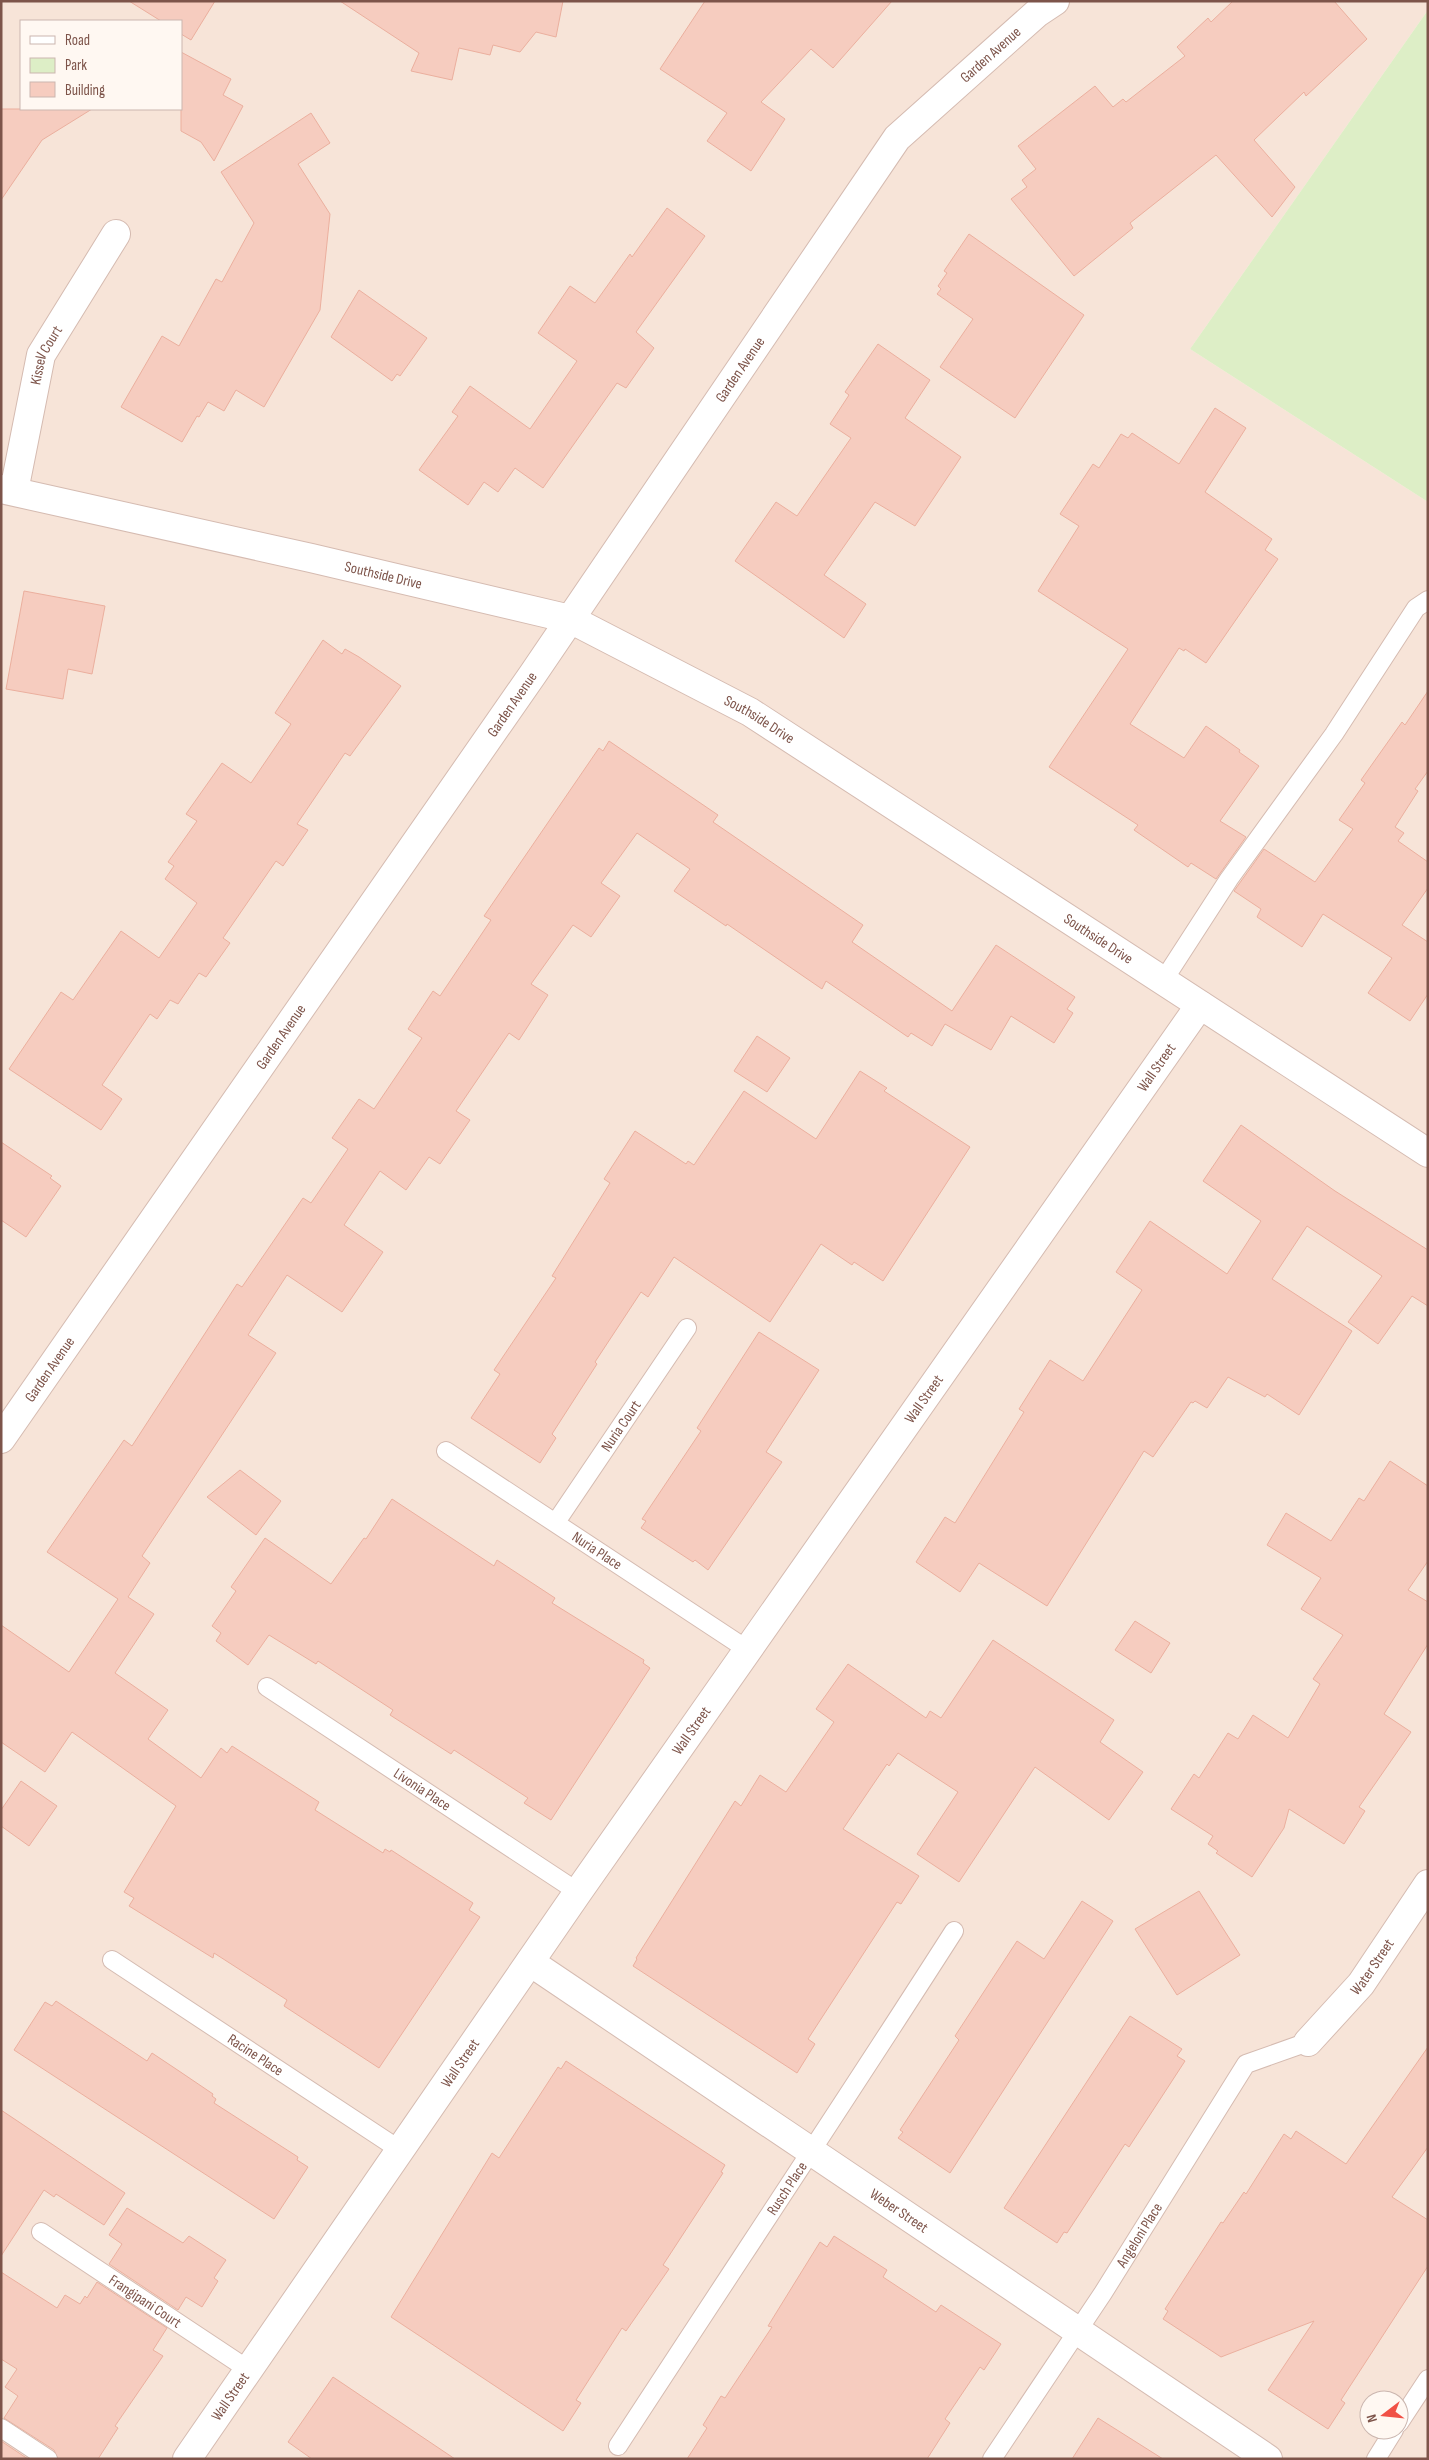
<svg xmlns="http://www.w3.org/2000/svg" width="1429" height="2460" viewBox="0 0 1429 2460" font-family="'Sofia Sans Condensed',sans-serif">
  <rect width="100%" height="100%" fill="#fef3ea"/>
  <path fill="#f7e4d8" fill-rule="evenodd" d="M1,1H1428V10L1190,349L1428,502V2459H1ZM21,21H181V109H21ZM1369,2400H1399V2430H1369Z"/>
  <path fill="#ddeec6" d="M1428,10V502L1190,349Z"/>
  <path fill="#f6ccbf" stroke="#ebaf9e" d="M129,1H215L191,40L181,34V21H161Z
    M340,1H563L556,37L536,32L520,52L493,45L490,55L459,48L452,80L411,71L419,53Z
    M705,1H892L833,68L811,49L761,102L785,119L751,171L707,141L727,113L660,69Z
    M1233,1H1334L1367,39L1306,96L1304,92L1254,140L1295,187L1272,217L1216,155L1130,223L1133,228L1074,276L1011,199L1027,187L1022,180L1036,169L1018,146L1095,86L1113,107L1123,99L1126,102L1185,56L1177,47L1208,18L1211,22Z
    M181,52L231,79L223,95L243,106L214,161L201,142L181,131Z
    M1,109H92L42,140L1,200Z
    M311,113L330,143L298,164L330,214L320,310L264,407L236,390L224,411L208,402L199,417L197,416L182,442L121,407L162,336L179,346L216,279L222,282L254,223L221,172Z
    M667,208L705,236L636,332L654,348L626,388L617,383L543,488L515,468L498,492L484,482L468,505L419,470L458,416L452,412L470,386L530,429L577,361L538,333L570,286L595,303L630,254L632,257Z
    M969,234L1084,315L1015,418L940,367L973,319L937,294L941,289L938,286L947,273L944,271Z
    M359,290L427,338L400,376L397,374L392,381L331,337Z
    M878,344L930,380L905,418L961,457L915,526L875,502L824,575L866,604L844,638L735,561L776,502L797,516L851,438L830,424L849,395L845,392Z
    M1215,408L1246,428L1205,492L1272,539L1265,550L1278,559L1206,663L1185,649L1184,651L1179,648L1130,724L1184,758L1206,726L1240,750L1239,752L1259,766L1220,821L1246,837L1216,879L1191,863L1188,867L1134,830L1138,825L1049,767L1128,649L1038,591L1079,526L1060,514L1093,464L1099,468L1121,434L1128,438L1132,433L1179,464Z
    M24,591L105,606L92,674L68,669L63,699L6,689Z
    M323,640L342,654L345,649L359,657L401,686L350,756L345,753L297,824L308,830L283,866L276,861L223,938L230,943L206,977L199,973L178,1004L170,1000L157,1019L150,1014L102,1085L122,1099L101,1130L9,1069L61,992L73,1000L121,931L159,958L197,903L165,879L174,866L168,862L197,821L186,814L222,763L251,783L291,724L275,713Z
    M1428,691V771L1415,789L1418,791L1395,827L1404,833L1398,841L1428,862V888L1402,925L1428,942V994L1410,1021L1368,993L1392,958L1323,914L1302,947L1257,917L1261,909L1234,891L1264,849L1315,882L1353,829L1339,820L1365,783L1361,780L1402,722L1405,725Z
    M609,741L718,815L713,822L863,925L852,942L952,1011L996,945L1075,997L1067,1009L1073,1013L1054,1043L1011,1016L991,1050L945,1024L932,1046L911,1033L908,1037L826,981L822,989L727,924L726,926L674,891L690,869L637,833L601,883L620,896L591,937L573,925L531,984L548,995L519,1040L509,1033L456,1111L470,1120L440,1164L429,1157L406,1190L380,1171L344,1225L383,1252L342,1312L287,1275L248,1335L276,1353L142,1556L150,1563L128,1597L154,1614L115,1673L168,1710L148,1739L201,1778L221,1748L227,1753L232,1746L319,1802L315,1810L383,1853L385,1849L390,1852L391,1850L473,1903L469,1910L480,1917L379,2068L284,2006L287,2000L214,1953L213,1958L129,1906L134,1898L124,1892L176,1806L72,1732L45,1772L1,1742V1625L69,1672L118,1599L47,1552L124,1440L132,1446L237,1284L242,1287L303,1198L311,1203L348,1149L332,1138L359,1099L374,1109L422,1038L408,1029L433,991L440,996L491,920L484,916L599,748L603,751Z
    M757,1036L790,1058L767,1092L734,1071Z
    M860,1071L887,1088L884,1091L970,1147L883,1281L854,1262L852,1265L821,1244L770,1322L674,1257L648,1297L641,1292L595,1362L597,1364L552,1434L556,1438L540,1463L471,1418L500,1374L494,1370L556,1278L552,1276L610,1183L604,1179L635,1131L686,1164L688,1161L694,1165L744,1091L816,1139Z
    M1241,1125L1335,1191L1428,1250V1306L1412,1296L1378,1344L1348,1322L1382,1276L1307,1226L1272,1279L1352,1331L1299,1415L1267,1394L1265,1397L1228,1377L1207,1408L1195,1401L1193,1403L1191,1402L1153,1457L1144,1451L1047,1606L979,1563L960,1592L916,1562L945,1517L955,1523L1024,1412L1019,1409L1050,1360L1083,1381L1142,1290L1116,1272L1150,1221L1227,1274L1261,1221L1203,1181Z
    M1,1142L52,1176L50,1178L61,1186L26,1237L1,1220Z
    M759,1332L819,1370L766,1452L782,1462L708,1570L695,1560L693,1562L641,1528L646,1521L642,1519L701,1431L697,1428Z
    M1390,1461L1428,1486V1561L1408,1590L1428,1602V1644L1384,1714L1411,1732L1359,1807L1365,1811L1344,1844L1289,1809L1284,1828L1252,1877L1216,1853L1218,1851L1208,1844L1213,1836L1171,1809L1194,1774L1199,1778L1228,1733L1238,1739L1253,1715L1288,1738L1320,1684L1313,1679L1343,1635L1301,1609L1321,1578L1267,1545L1286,1513L1331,1541L1359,1498L1364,1501Z
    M240,1470L281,1501L256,1535L207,1497Z
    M392,1499L494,1566L497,1560L555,1598L552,1603L644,1660L643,1663L650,1668L551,1820L524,1803L528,1798L454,1750L451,1754L390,1715L393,1710L318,1661L316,1664L269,1635L248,1665L216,1641L221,1633L212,1626L236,1591L231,1587L265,1538L331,1584L364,1538L366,1539Z
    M1135,1621L1170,1643L1151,1673L1115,1650Z
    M993,1640L1114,1720L1100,1742L1143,1772L1109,1820L1035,1767L959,1882L917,1854L958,1792L898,1753L889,1766L887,1764L843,1829L919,1876L901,1904L897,1902L808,2039L815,2044L797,2073L633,1966L637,1959L636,1958L735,1801L741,1806L760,1775L786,1792L834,1722L816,1709L848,1664L926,1718L930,1711L941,1718Z
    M21,1781L57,1806L29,1846L1,1826V1810Z
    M1199,1891L1240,1955L1177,1995L1135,1929Z
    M1082,1901L1113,1921L950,2173L898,2138L903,2132L900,2130L959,2040L955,2036L1017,1941L1044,1959Z
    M56,2001L147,2061L152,2053L179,2071L213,2094L212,2096L216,2099L214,2103L298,2157L297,2160L308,2167L274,2219L14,2050L45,2002L52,2006Z
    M1130,2016L1182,2049L1177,2056L1185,2061L1129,2147L1125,2144L1067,2233L1064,2232L1057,2243L1004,2208Z
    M1428,2047V2147L1392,2197L1428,2220V2266L1341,2400L1345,2403L1328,2429L1268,2390L1314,2321L1221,2357L1163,2319L1168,2311L1165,2309L1221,2222L1223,2223L1244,2192L1246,2194L1284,2134L1291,2139L1296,2131L1346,2164Z
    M566,2061L725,2165L721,2172L723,2173L663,2265L669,2269L626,2331L622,2328L576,2400L581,2403L563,2431L391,2317L492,2153L499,2158L558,2067L561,2069Z
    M1,2110L125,2193L104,2225L56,2194L54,2197L44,2190L1,2256Z
    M127,2208L183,2243L189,2236L226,2260L214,2278L218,2281L202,2307L186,2297L178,2310L109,2264L122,2244L109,2235Z
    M834,2236L887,2270L883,2277L936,2312L941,2305L1001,2344L984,2370L980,2367L945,2419L950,2423L927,2459H687L707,2428L703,2425L721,2396L725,2398L772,2327L768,2326L820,2242L827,2247Z
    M1,2272L57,2308L65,2295L80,2304L85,2296L87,2298L97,2282L167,2328L153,2350L163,2356L115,2426L118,2428L98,2459H58L54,2450L4,2418L18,2396L5,2387L17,2369L1,2359Z
    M333,2377L455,2459H312L288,2442Z
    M1098,2418L1163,2459H1072Z
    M1,2441L28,2459H1Z"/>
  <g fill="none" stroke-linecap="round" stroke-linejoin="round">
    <g stroke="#d5bbb1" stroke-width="20">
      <g id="lane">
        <path d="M1163,981L1229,879L1334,734L1416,608L1428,600"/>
        <path id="s1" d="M446,1451L748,1650"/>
        <path id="s2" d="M556,1522L687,1328"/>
        <path id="s3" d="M267,1687L578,1892"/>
        <path id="s4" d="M112,1960L400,2150"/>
        <path id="s5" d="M41,2232L249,2370"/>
        <path d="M1399,2423L1428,2379"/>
        <path d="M1,2428L48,2459"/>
        <path id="s6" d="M618,2446C730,2274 844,2103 954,1931"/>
        <path id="s7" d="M992,2459L1103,2293L1246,2064L1308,2042"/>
        <path d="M1376,2459L1394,2430"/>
      </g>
    </g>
    <g stroke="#d5bbb1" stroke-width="30">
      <g id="street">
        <path id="s8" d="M1,489L311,558L570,619L750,712L1428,1153"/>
        <path id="s9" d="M14,491L41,355L116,234"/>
        <path id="s10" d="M1,1439L533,674L897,138L1037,13L1055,1"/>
        <path id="s11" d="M530,1962L1268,2459"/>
        <path id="s12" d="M1308,2042L1361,1984L1428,1884"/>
        <path id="s13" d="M187,2459L578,1892L1200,1005"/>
      </g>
    </g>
    <use href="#lane" stroke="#fff" stroke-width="18"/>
    <use href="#street" stroke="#fff" stroke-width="28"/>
  </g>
  <g text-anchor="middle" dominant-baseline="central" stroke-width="4.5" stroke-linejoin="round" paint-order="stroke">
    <g font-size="15" fill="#7d544a" stroke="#fff8f2">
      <text stroke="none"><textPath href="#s10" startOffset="1705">Garden Avenue</textPath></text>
      <text stroke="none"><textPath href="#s9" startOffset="140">Kissell Court</textPath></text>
      <text stroke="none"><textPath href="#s10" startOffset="1300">Garden Avenue</textPath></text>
      <text stroke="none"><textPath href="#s8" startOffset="392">Southside Drive</textPath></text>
      <text stroke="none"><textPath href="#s10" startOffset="895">Garden Avenue</textPath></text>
      <text stroke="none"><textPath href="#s8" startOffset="798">Southside Drive</textPath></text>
      <text stroke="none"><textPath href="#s8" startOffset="1202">Southside Drive</textPath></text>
      <text stroke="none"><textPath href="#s10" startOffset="490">Garden Avenue</textPath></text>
      <text stroke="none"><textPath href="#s13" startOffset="1696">Wall Street</textPath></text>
      <text stroke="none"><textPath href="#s10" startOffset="85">Garden Avenue</textPath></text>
      <text stroke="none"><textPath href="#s13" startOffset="1291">Wall Street</textPath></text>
      <text stroke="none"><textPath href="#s2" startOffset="116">Nuria Court</textPath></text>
      <text stroke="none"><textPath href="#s1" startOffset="181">Nuria Place</textPath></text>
      <text stroke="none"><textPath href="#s13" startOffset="886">Wall Street</textPath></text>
      <text stroke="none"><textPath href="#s3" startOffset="186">Livonia Place</textPath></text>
      <text stroke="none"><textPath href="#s12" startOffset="99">Water Street</textPath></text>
      <text stroke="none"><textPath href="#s4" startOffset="172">Racine Place</textPath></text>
      <text stroke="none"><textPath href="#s13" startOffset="481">Wall Street</textPath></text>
      <text stroke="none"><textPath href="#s6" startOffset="308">Rusch Place</textPath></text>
      <text stroke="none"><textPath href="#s11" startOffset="445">Weber Street</textPath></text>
      <text stroke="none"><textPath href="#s7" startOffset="268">Angeloni Place</textPath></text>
      <text stroke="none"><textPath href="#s5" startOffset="125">Frangipani Court</textPath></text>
      <text stroke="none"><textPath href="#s13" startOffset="76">Wall Street</textPath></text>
    </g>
  </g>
  <rect width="1429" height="2460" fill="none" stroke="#7d544a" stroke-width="5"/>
  <rect x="20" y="20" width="162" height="90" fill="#fff8f2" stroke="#cbb6af"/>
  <rect x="30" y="36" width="25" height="8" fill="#ffffff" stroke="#cbb6af"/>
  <text x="65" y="45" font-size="15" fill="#7d544a">Road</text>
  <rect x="30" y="58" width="25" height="15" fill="#ddeec6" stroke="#cbb6af"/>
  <text x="65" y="70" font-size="15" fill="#7d544a">Park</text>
  <rect x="30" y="82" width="25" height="15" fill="#f6ccbf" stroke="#cbb6af"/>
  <text x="65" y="95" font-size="15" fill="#7d544a">Building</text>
  <g transform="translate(1384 2415) rotate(254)"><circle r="24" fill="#fff8f2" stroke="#cbb6af"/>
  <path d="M0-4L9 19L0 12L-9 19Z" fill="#f15146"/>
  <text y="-8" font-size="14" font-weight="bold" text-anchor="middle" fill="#7d544a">N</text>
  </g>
</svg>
